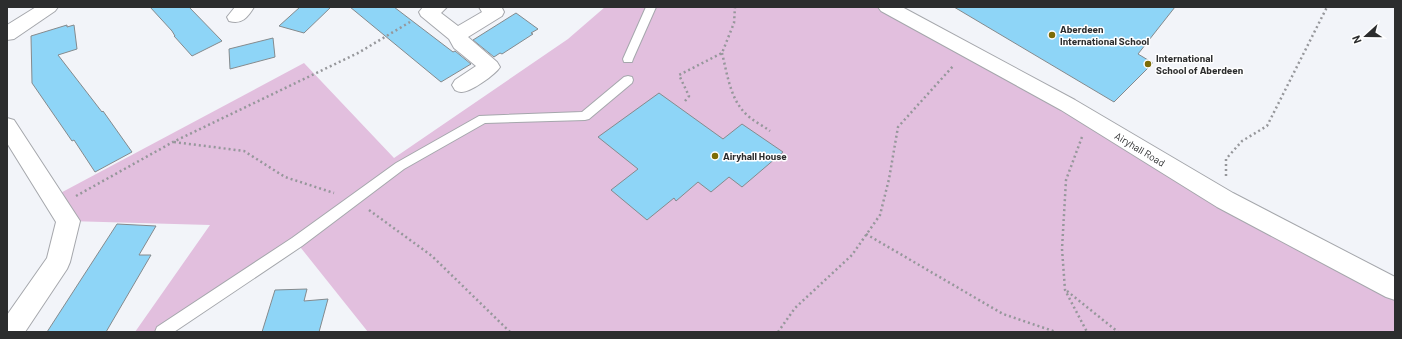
<svg xmlns="http://www.w3.org/2000/svg" width="1402" height="339" viewBox="0 0 1402 339" font-family="Barlow,sans-serif">
  <rect width="100%" height="100%" fill="#f2f4f9"/>
  <path fill="#e2bfde" d="M605,7H883L1395,290V332H368L297,243L162,332H135L210,225L68,221L53,197L304,63L394,158L568,39Z"/>
  <path fill="#8ed5f7" stroke="#858a8d" d="M150,7H189L222,41L192,56L174,36H175L172,31Z
    M300,7H331L304,33L279,26Z
    M350,7H394L453,52L455,51L471,64L441,82Z
    M954,7H1175L1138,54L1153,63L1114,102Z
    M516,13L538,29L531,33L533,34L502,54L500,53L494,57L473,40Z
    M67,25V27L74,25L77,49L58,55L102,112L103,111L132,152L95,172L74,140L72,141L32,83L31,36Z
    M273,38L275,57L230,69L229,49Z
    M659,93L723,139L742,124L783,152L742,187L729,177L711,192L698,182L676,201L674,198L647,220L611,190L638,169L598,137Z
    M117,224L156,226L139,255H151L106,332H47Z
    M307,289L304,301L328,299L319,332H262L275,290Z"/>
  <g fill="none" stroke-linecap="round" stroke-linejoin="round">
    <g stroke="#a5a7ac" stroke-width="2">
      <path id="service" d="M646,7H656L633,59L632,62H624L623,59Z
        M628,76L632,77L633,80L632,83L589,119L585,120L485,123L404,169L302,246L174,332H155L157,327L292,238L396,163L479,116L582,112L624,77Z"/>
    </g>
    <g stroke="#a5a7ac" stroke-width="2">
      <path id="minor" d="M36,7H58L55,11L14,39L7,40V25Z
        M235,7H254C248,17 242,25 229,21L227,17Z
        M423,7H447L441,13L458,26L482,12L479,7L502,8L504,12L502,16L468,37L497,62L500,67C496,74 470,93 461,92C459,92 457,91 455,90L452,85L455,80L476,66L454,48L449,39L421,16L419,12Z
        M878,7H902L1075,100L1233,193L1395,277V300L1386,297L1217,207L1061,110L881,11Z
        M7,118L14,120L80,221L70,262L67,269L25,332H7V315L47,258L56,222L7,143Z"/>
    </g>
    <path stroke="#96979b" stroke-width="2.5" stroke-dasharray="2 3" stroke-linecap="butt" d="M722,53C727,73 730,97 744,112C751,120 762,125 770,131
      M685,101L689,96L679,75L722,53L734,23L735,7
      M1082,137L1066,180L1062,249L1065,290L1087,332
      M174,142L244,151L285,177L334,193
      M1226,176V159L1242,141L1267,126L1327,7
      M76,196L173,142L358,53L410,22
      M369,210L432,256L510,332
      M866,234L1003,314L1056,332
      M1067,291L1118,332
      M778,332L795,308L852,255L880,215L889,179L898,127L954,65"/>
    <use href="#service" fill="#fff" fill-rule="evenodd"/>
    <use href="#minor" fill="#fff" fill-rule="evenodd"/>
  </g>
  <g fill="#7d6c06" stroke="#fff" stroke-width="1.5">
    <circle cx="1052" cy="35" r="4"/>
    <circle cx="1148" cy="64" r="4"/>
    <circle cx="715" cy="156" r="4"/>
  </g>
  <g text-anchor="middle" dominant-baseline="central" stroke-width="3" stroke-linejoin="round" paint-order="stroke">
    <g font-size="10" font-weight="bold" fill="#2c2d2e" stroke="#fff" text-anchor="start">
      <text x="1060" y="29">Aberdeen<tspan x="1060" dy="12">International School</tspan></text>
      <text x="1156" y="58">International<tspan x="1156" dy="12">School of Aberdeen</tspan></text>
      <text x="723" y="156">Airyhall House</text>
    </g>
    <g font-size="10" fill="#2c2d2e" stroke="#fff">
      <text transform="translate(1140 149) rotate(31)">Airyhall Road</text>
    </g>
  </g>
  <rect width="1402" height="339" fill="none" stroke="#2c2d2e" stroke-width="16"/>
  <g transform="translate(1366 36) rotate(249)" stroke="#ffffff" stroke-width="3" paint-order="stroke">
  <path d="M0-3L7 15L0 10L-7 15Z" fill="#2c2d2e"/>
  <text y="-6" font-size="11" font-weight="bold" text-anchor="middle" fill="#2c2d2e">N</text>
  </g>
</svg>
